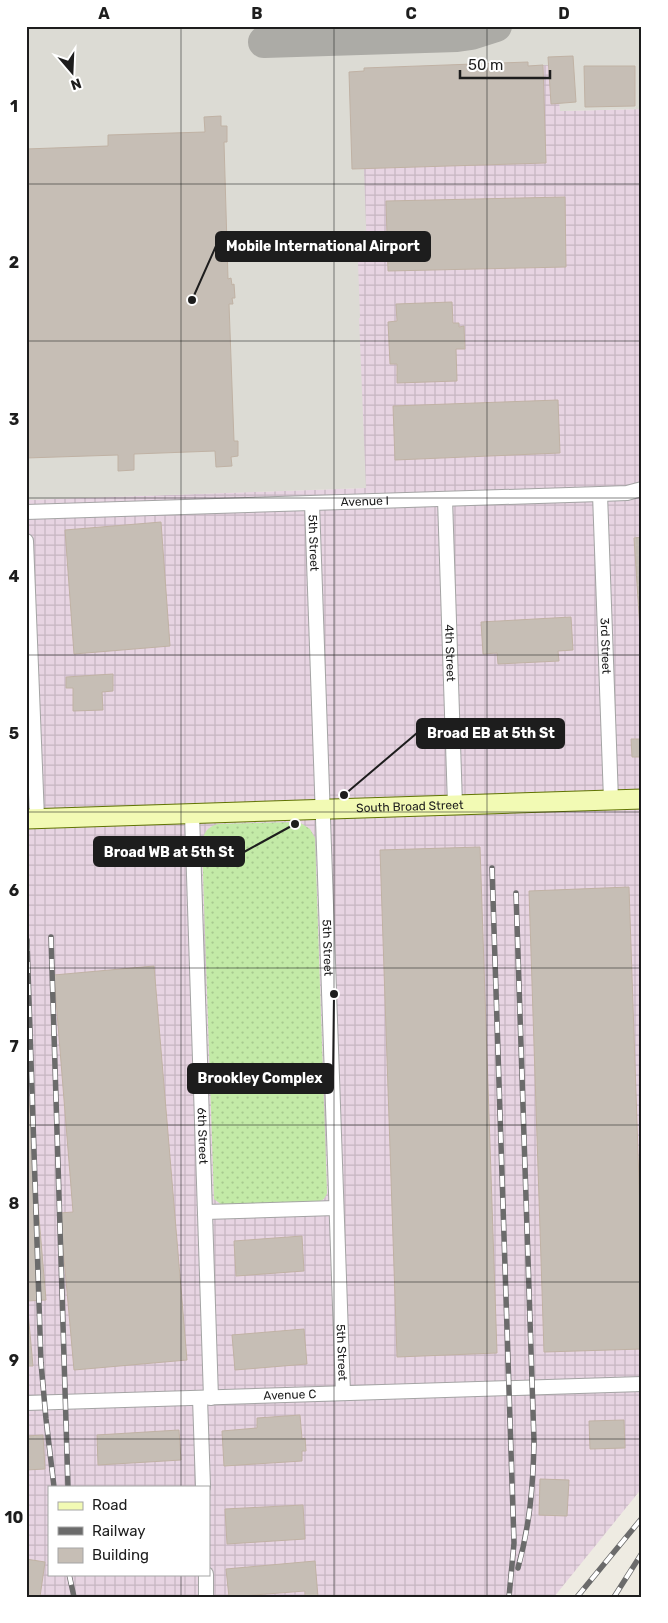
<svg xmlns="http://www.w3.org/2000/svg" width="668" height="1623" viewBox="0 0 668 1623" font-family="Rubik,sans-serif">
  <defs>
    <pattern id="industrial-grid" width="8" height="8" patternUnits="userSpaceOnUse" patternTransform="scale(1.25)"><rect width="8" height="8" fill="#e7d4e2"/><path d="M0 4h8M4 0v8" fill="none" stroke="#c6b6c1"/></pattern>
    <pattern id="grass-dots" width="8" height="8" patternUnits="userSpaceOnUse" patternTransform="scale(1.25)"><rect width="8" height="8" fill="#c3eaa7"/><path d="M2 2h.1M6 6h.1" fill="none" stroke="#a7c88f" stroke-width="1.8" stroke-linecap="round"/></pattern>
  </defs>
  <rect width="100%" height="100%" fill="#eeebe2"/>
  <path fill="url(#industrial-grid)" fill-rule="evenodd" d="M556,39L560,111L642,109V1488L554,1597H26V500L365,488L347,47ZM49,1487H209V1574H49Z"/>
  <path fill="#dcdbd4" d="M26,26H642V109L560,111L557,57H548V65L528,66V63L364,68V71L349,72L352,169H364L367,253L358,261L360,318H359L366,488L26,500Z"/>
  <path fill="url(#grass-dots)" d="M299,822L310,829L315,838L327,1193C325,1199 322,1201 316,1202L222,1205L214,1199L202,843C204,832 207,827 218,824Z"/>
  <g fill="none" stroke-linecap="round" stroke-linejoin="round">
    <path stroke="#acaba6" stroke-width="32" d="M264,42L457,36L471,34L496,26"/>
  </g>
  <path fill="#c6beb5" stroke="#c0b2a4" d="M573,56L576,102L551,104L548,57Z
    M528,62V66L543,65L546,163L352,169L349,72L364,71V68Z
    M584,66H635V106L585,107Z
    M221,116V126H227V142H224L228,279L231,278L232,285L234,284L235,298H232L233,304H229L234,441H238V456L231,457L232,466L216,467L215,451L134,454V470L118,471V455L26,458V149L108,146V135L205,132L204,117Z
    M565,197L566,267L388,271L386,201Z
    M452,302L453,323H459V327L464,326L465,349H456L457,381L397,383V364H390L388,322L397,321L396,304Z
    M558,400L560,453L395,460L393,406Z
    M161,522L170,646L74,654L65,530Z
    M642,537V660L634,538Z
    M571,617L573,650L558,651L559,661L498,664L497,653L483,654L481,622Z
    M113,674V691L102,692L103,710L73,711V688H66V677Z
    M631,739H642V757H632Z
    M480,847L497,1353L397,1357L380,850Z
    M629,887L642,1270V1349L544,1352L529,891Z
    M154,966L187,1360L74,1370L60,1213L73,1212L54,975Z
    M26,1064L46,1300L27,1301L33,1366H26Z
    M302,1236L304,1271L236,1276L234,1241Z
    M304,1329L307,1364L235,1370L232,1335Z
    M300,1415L302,1439L305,1438L306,1451H302V1461L224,1466L222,1431L257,1428V1418Z
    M624,1420L625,1448L590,1449L589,1421Z
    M179,1430L181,1460L98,1465L97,1435Z
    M43,1435L45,1469L26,1470V1436Z
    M540,1479L569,1480L567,1516L539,1515Z
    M303,1505L305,1539L227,1544L225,1509Z
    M26,1559L45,1562L40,1597H26Z
    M315,1561L318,1597H305V1591L229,1597L226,1569Z"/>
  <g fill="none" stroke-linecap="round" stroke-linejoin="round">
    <g stroke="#a4a4a4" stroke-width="16">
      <g id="street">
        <path id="s1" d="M600,494L611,800"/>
        <path id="s2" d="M445,499L455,805"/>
        <path id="s3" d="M312,503L343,1393"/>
        <path id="s4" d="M26,512L600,494L627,493L642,489"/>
        <path d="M26,541L37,818"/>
        <path id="s5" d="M192,814L211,1398"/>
        <path d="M205,1212L336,1208"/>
        <path d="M200,1398L203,1487"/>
        <path id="s6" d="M26,1403L642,1384"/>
        <path d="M206,1574V1597"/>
      </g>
    </g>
    <g stroke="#607403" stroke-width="21">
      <g id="secondary">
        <path id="s7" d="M26,819L642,799"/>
      </g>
    </g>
    <use href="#street" stroke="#fff" stroke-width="14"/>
    <use href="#secondary" stroke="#f2fab4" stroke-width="19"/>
    <g stroke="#6b6b6b" stroke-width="5.5">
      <path id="rail" d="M492,868L514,1543L509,1597
        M516,893L534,1442C533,1487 530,1524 518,1568
        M51,937L68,1487
        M27,940L41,1363L46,1419L54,1487
        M69,1574L74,1597
        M577,1597L642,1518
        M614,1597L642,1553"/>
    </g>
    <use href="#rail" stroke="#fff" stroke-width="4" stroke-dasharray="11" stroke-linecap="butt"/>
  </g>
  <path fill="none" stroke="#1d1d1d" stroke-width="1" stroke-opacity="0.55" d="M181,26V1487M334,26V1597M487,26V1597M26,184H642M26,341H642M26,498H642M26,655H642M26,812H642M26,968H642M26,1125H642M26,1282H642M26,1439H642M181,1574V1597"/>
  <g text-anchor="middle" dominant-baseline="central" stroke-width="4" stroke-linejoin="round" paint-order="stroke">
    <g font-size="12" fill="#1d1d1d" stroke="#fff">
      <text stroke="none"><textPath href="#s4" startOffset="339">Avenue I</textPath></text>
      <text stroke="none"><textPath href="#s3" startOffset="40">5th Street</textPath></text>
      <text stroke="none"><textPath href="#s1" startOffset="152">3rd Street</textPath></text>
      <text stroke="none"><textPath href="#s2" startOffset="154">4th Street</textPath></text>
      <text stroke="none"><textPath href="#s7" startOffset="384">South Broad Street</textPath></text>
      <text stroke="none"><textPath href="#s3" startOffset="445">5th Street</textPath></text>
      <text stroke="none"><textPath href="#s5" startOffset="322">6th Street</textPath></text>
      <text stroke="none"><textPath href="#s3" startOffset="850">5th Street</textPath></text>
      <text stroke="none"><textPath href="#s6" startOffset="264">Avenue C</textPath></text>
    </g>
  </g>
  <path fill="none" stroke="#1d1d1d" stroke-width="2" d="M192 300L216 246M344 795L417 733M295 824L244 852M334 994L333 1078"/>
  <g fill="#1d1d1d" stroke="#fff" stroke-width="2">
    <circle cx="192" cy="300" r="5"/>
    <circle cx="344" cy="795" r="5"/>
    <circle cx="295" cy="824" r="5"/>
    <circle cx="334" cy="994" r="5"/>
  </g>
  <g fill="#1d1d1d" stroke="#1d1d1d" stroke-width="2">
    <rect x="216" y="232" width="214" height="29" rx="5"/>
    <rect x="417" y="719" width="147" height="29" rx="5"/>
    <rect x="94" y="837" width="150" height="29" rx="5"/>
    <rect x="188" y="1064" width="145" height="29" rx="5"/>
  </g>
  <g font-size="14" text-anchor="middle" font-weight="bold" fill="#fff">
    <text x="323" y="251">Mobile International Airport</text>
    <text x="491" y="738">Broad EB at 5th St</text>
    <text x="169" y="857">Broad WB at 5th St</text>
    <text x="260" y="1083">Brookley Complex</text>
  </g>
  <rect width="668" height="1623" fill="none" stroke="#ffffff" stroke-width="55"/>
  <rect x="48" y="1486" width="162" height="90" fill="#ffffff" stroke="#a5a5a5"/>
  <rect x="58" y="1502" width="25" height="8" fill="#f2fab4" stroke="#a5a5a5"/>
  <text x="92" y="1510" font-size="15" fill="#1d1d1d">Road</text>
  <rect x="58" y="1527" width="25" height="8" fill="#6b6b6b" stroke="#a5a5a5"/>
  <text x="92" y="1536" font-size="15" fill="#1d1d1d">Railway</text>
  <rect x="58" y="1548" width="25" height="15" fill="#c6beb5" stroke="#a5a5a5"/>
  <text x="92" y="1560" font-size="15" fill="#1d1d1d">Building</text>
  <g transform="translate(72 72) rotate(161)" stroke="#ffffff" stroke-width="4" paint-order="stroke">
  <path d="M0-4L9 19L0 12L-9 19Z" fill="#1d1d1d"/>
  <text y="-8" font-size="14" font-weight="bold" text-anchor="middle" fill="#1d1d1d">N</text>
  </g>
  <path d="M460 70v8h90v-8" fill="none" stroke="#1d1d1d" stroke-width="2.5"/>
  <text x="468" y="70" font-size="15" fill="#1d1d1d" stroke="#ffffff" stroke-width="4" paint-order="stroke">50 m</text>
  <rect x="28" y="28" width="612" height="1568" fill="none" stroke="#1d1d1d" stroke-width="2"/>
  <g font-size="16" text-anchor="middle" font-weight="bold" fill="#1d1d1d">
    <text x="104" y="19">A</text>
    <text x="257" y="19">B</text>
    <text x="411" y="19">C</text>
    <text x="564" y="19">D</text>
    <text x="14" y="112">1</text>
    <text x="14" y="268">2</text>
    <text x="14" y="425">3</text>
    <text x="14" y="582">4</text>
    <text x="14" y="739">5</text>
    <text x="14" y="896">6</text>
    <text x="14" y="1052">7</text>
    <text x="14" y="1209">8</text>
    <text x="14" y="1366">9</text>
    <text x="14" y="1523">10</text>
  </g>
</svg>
